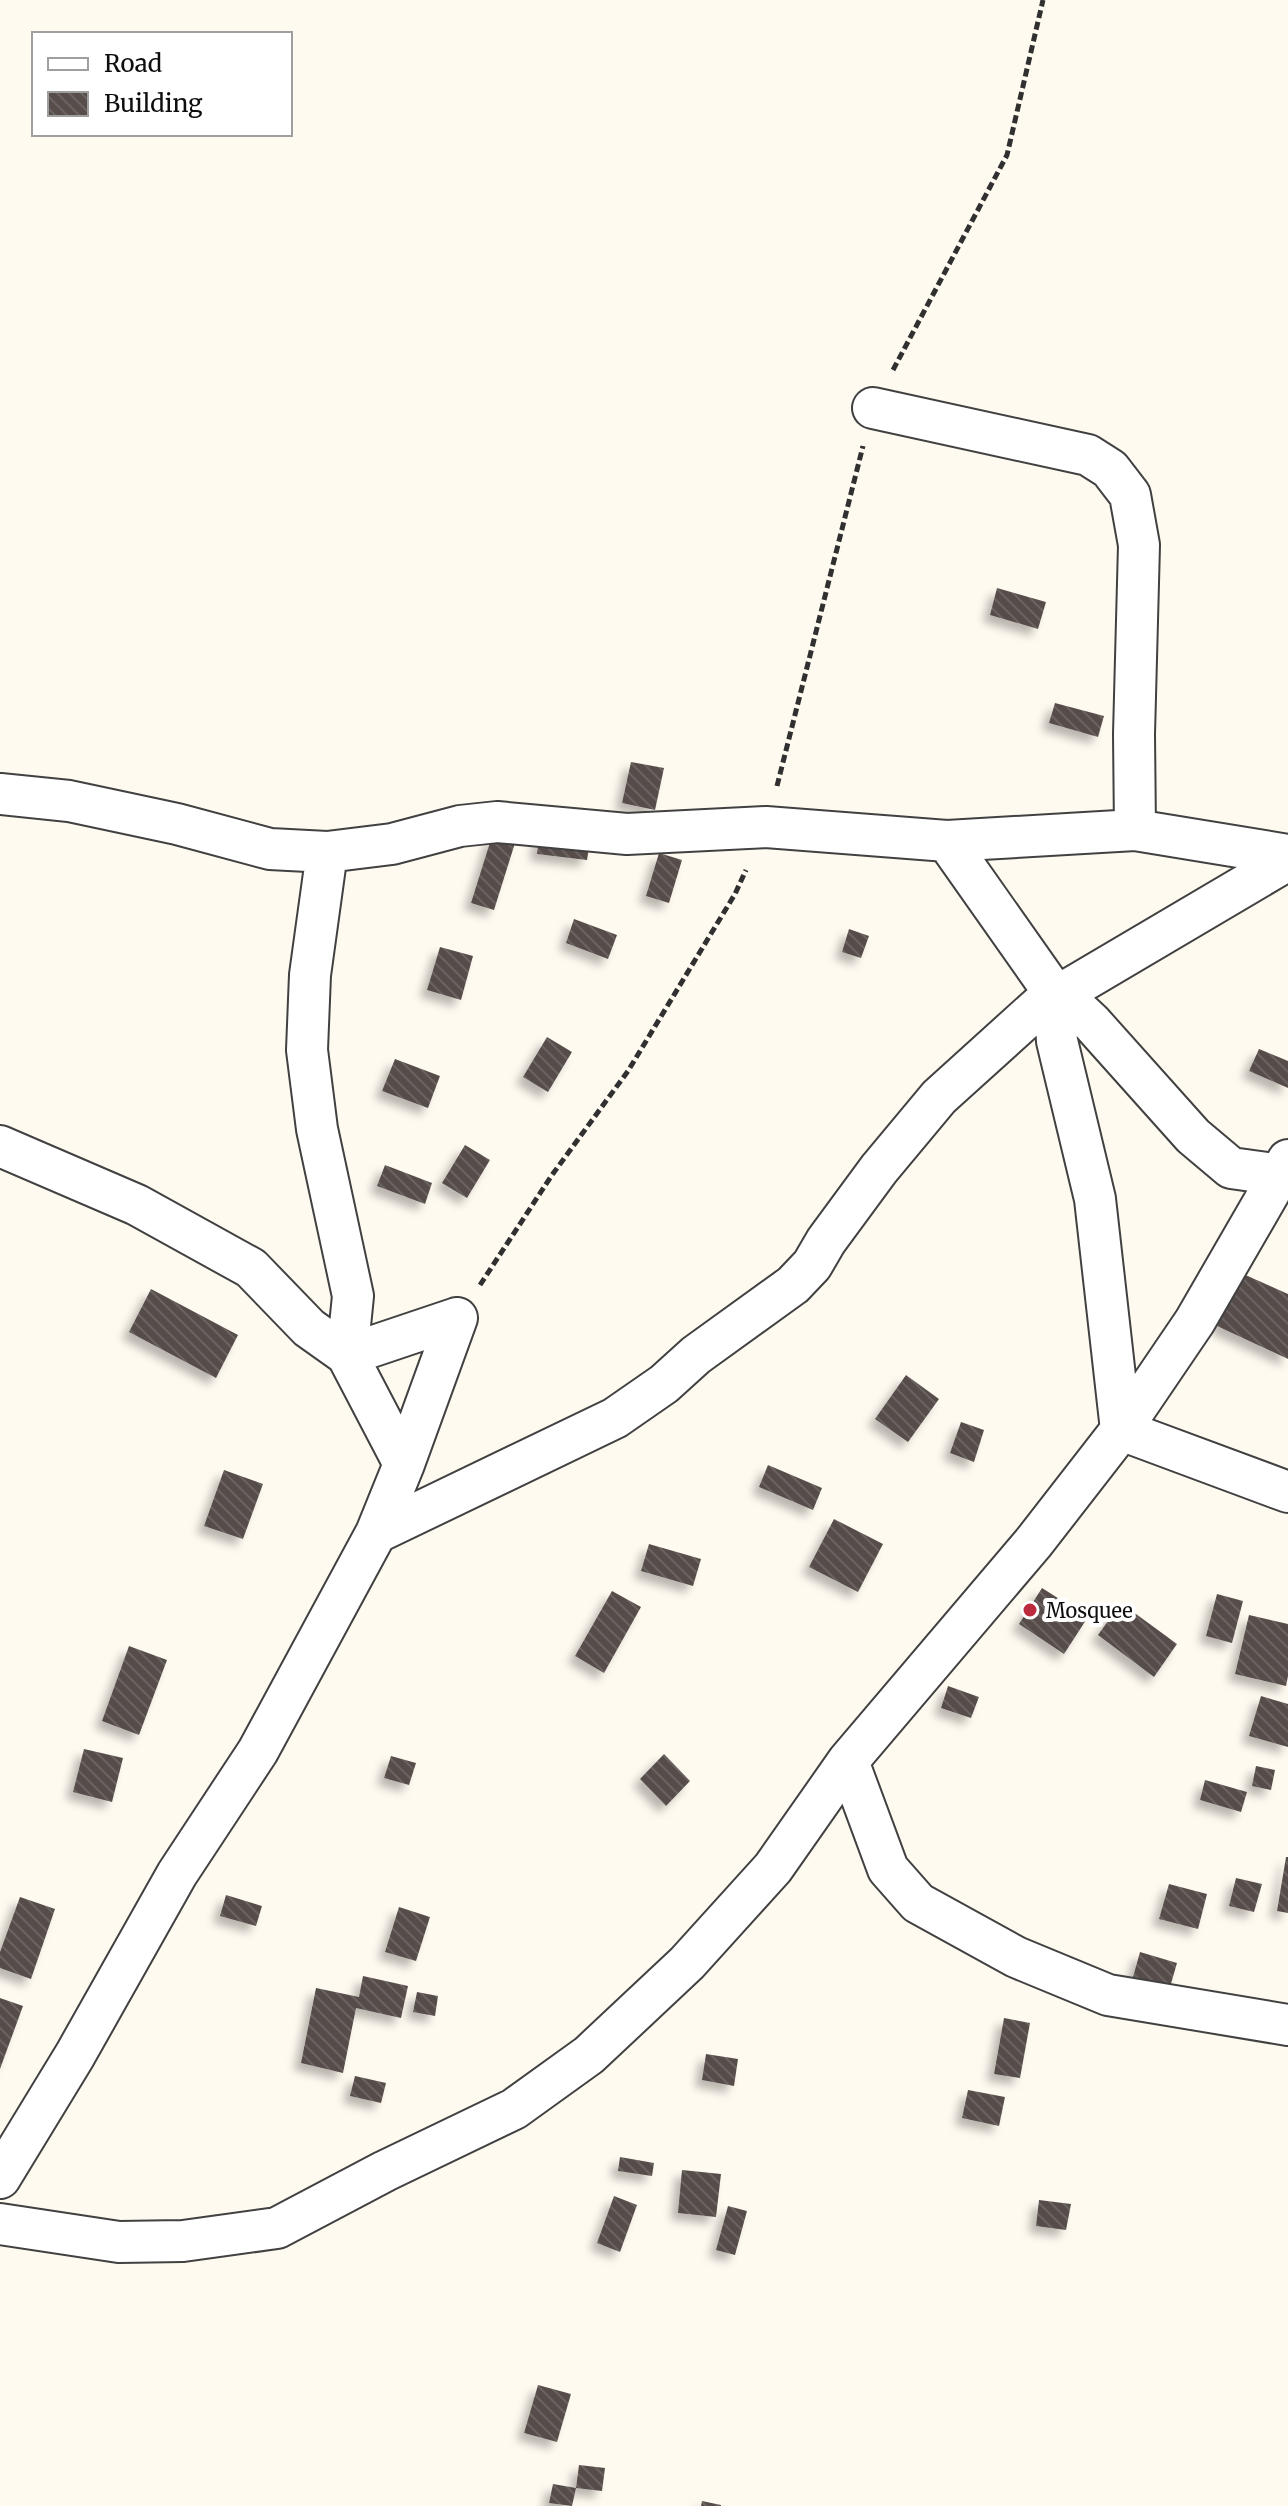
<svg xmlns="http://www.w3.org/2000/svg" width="1288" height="2506" viewBox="0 0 1288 2506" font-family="Merriweather,serif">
  <defs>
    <pattern id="building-back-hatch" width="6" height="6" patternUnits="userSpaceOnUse" patternTransform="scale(2)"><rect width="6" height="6" fill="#574e4b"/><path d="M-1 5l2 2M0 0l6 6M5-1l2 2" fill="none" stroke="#6a6361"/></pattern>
    <filter id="shadow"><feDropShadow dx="-7" dy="7" stdDeviation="4" flood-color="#0004"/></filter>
  </defs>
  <rect width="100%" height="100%" fill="#fffaf0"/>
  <path fill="url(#building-back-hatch)" filter="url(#shadow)" d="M997,588L1046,602L1038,629L990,615Z
    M1055,703L1104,716L1098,737L1049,723Z
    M631,762L664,768L655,810L622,803Z
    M492,836L515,843L494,910L471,903Z
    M539,836L590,842L587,860L537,854Z
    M659,853L682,860L669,903L646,896Z
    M574,919L617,935L608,959L566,943Z
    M849,929L869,936L861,958L842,952Z
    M440,947L473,956L461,1000L427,990Z
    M547,1037L572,1052L548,1092L523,1077Z
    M1259,1049L1288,1061V1088L1249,1071Z
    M395,1059L440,1076L428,1108L382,1091Z
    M465,1145L490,1160L467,1198L442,1183Z
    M385,1165L432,1183L425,1204L377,1186Z
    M1241,1273L1288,1294V1359L1217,1326Z
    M151,1289L238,1335L216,1378L129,1332Z
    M906,1375L939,1399L908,1442L875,1419Z
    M961,1422L984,1430L974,1462L950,1453Z
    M768,1465L822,1488L813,1510L759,1487Z
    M224,1470L263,1484L243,1539L204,1526Z
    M834,1519L883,1544L858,1592L809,1567Z
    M649,1544L701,1559L693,1586L641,1571Z
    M1042,1588L1088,1617L1064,1654L1019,1624Z
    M612,1591L641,1607L604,1673L575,1656Z
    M1217,1594L1243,1601L1232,1643L1206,1636Z
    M1121,1603L1177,1644L1154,1677L1098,1635Z
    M1249,1615L1288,1624V1676L1286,1686L1235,1674Z
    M129,1646L167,1660L139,1735L102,1721Z
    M948,1686L979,1697L971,1718L941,1708Z
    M1261,1696L1288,1704V1747L1249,1736Z
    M84,1749L123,1758L112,1802L73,1792Z
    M664,1754L690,1781L666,1806L640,1779Z
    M391,1756L416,1763L409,1785L384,1778Z
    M1256,1766L1275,1770L1271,1790L1252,1786Z
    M1205,1780L1247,1792L1241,1812L1200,1800Z
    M1286,1857H1288V1913L1277,1911Z
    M1236,1878L1262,1884L1254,1912L1229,1906Z
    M1169,1884L1207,1894L1198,1929L1159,1919Z
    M226,1895L262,1906L256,1926L220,1916Z
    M20,1897L55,1909L31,1979L0,1968V1952Z
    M399,1907L430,1917L416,1961L385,1952Z
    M1140,1952L1177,1963L1170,1987L1133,1977Z
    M363,1976L408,1986L401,2018L356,2008L343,2073L301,2063L316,1988L359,1997Z
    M417,1992L438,1996L435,2016L413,2012Z
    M0,1998L23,2006L0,2069Z
    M1004,2018L1030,2023L1020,2078L994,2074Z
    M706,2054L738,2059L734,2086L702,2080Z
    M355,2076L386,2083L381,2103L350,2096Z
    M968,2090L1005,2097L999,2126L962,2118Z
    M620,2157L654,2163L652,2176L618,2171Z
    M682,2170L721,2174L716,2217L678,2213Z
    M614,2196L637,2205L620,2252L597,2243Z
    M1039,2200L1071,2204L1066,2230L1036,2226Z
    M728,2206L747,2211L735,2255L716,2250Z
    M538,2385L571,2394L557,2442L524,2433Z
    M579,2465L605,2468L602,2491L576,2488Z
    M553,2484L576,2488L572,2506L549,2503Z
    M702,2501L721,2505V2506H701Z"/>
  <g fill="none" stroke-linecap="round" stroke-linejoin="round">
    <g stroke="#414141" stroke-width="44">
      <path id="minor" d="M873,408L1088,455L1110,469L1130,495L1139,545L1134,734L1135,830
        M0,794L69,801L177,824L270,849L327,852L392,844L460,826L497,822L627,834L766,827L947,841L1135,830L1288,855
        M947,841L1054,993L1057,1041L1095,1199L1121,1430
        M327,852L310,975L307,1050L317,1129L353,1296L347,1355
        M1061,994L1091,1022L1193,1136L1231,1168L1288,1176
        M0,1146L137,1205L251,1268L309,1328L347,1355L404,1464
        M347,1355L457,1318
        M1121,1430L1288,1492
        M376,1533L615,1418L664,1384L696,1355L793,1285L812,1265L826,1241L879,1169L939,1097L1054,993L1061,994L1288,860
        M848,1761L888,1869L918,1903L1016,1957L1108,1995L1288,2025
        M0,2178L75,2055L177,1874L258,1751L376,1533L404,1464L457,1318
        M0,2224L119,2242L183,2241L277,2228L385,2171L514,2109L589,2055L687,1963L773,1868L848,1761L1034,1542L1121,1430L1195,1321L1288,1160"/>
    </g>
    <path stroke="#303030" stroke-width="5" stroke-dasharray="8 4" stroke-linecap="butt" d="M893,370L1007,155L1043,0
      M777,786L863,446
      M480,1285L552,1175L628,1071L735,894L746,870"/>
    <use href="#minor" stroke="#fff" stroke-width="40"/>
  </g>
  <circle fill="#bb2a3d" stroke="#fff" stroke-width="3" cx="1030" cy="1610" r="8"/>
  <g text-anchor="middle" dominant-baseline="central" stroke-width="8" stroke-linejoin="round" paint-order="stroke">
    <g font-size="20" fill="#0e0e0e" stroke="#fff" text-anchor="start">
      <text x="1046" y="1610">Mosquee</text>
    </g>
  </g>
  <rect x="32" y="32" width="260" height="104" fill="#ffffff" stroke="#9f9f9f" stroke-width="2"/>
  <rect x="48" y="58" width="40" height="12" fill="#ffffff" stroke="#9f9f9f" stroke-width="2"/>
  <text x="104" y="72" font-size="24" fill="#0e0e0e">Road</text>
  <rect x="48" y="92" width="40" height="24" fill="url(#building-back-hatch)" stroke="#9f9f9f" stroke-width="2"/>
  <text x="104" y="112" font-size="24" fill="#0e0e0e">Building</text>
</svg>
